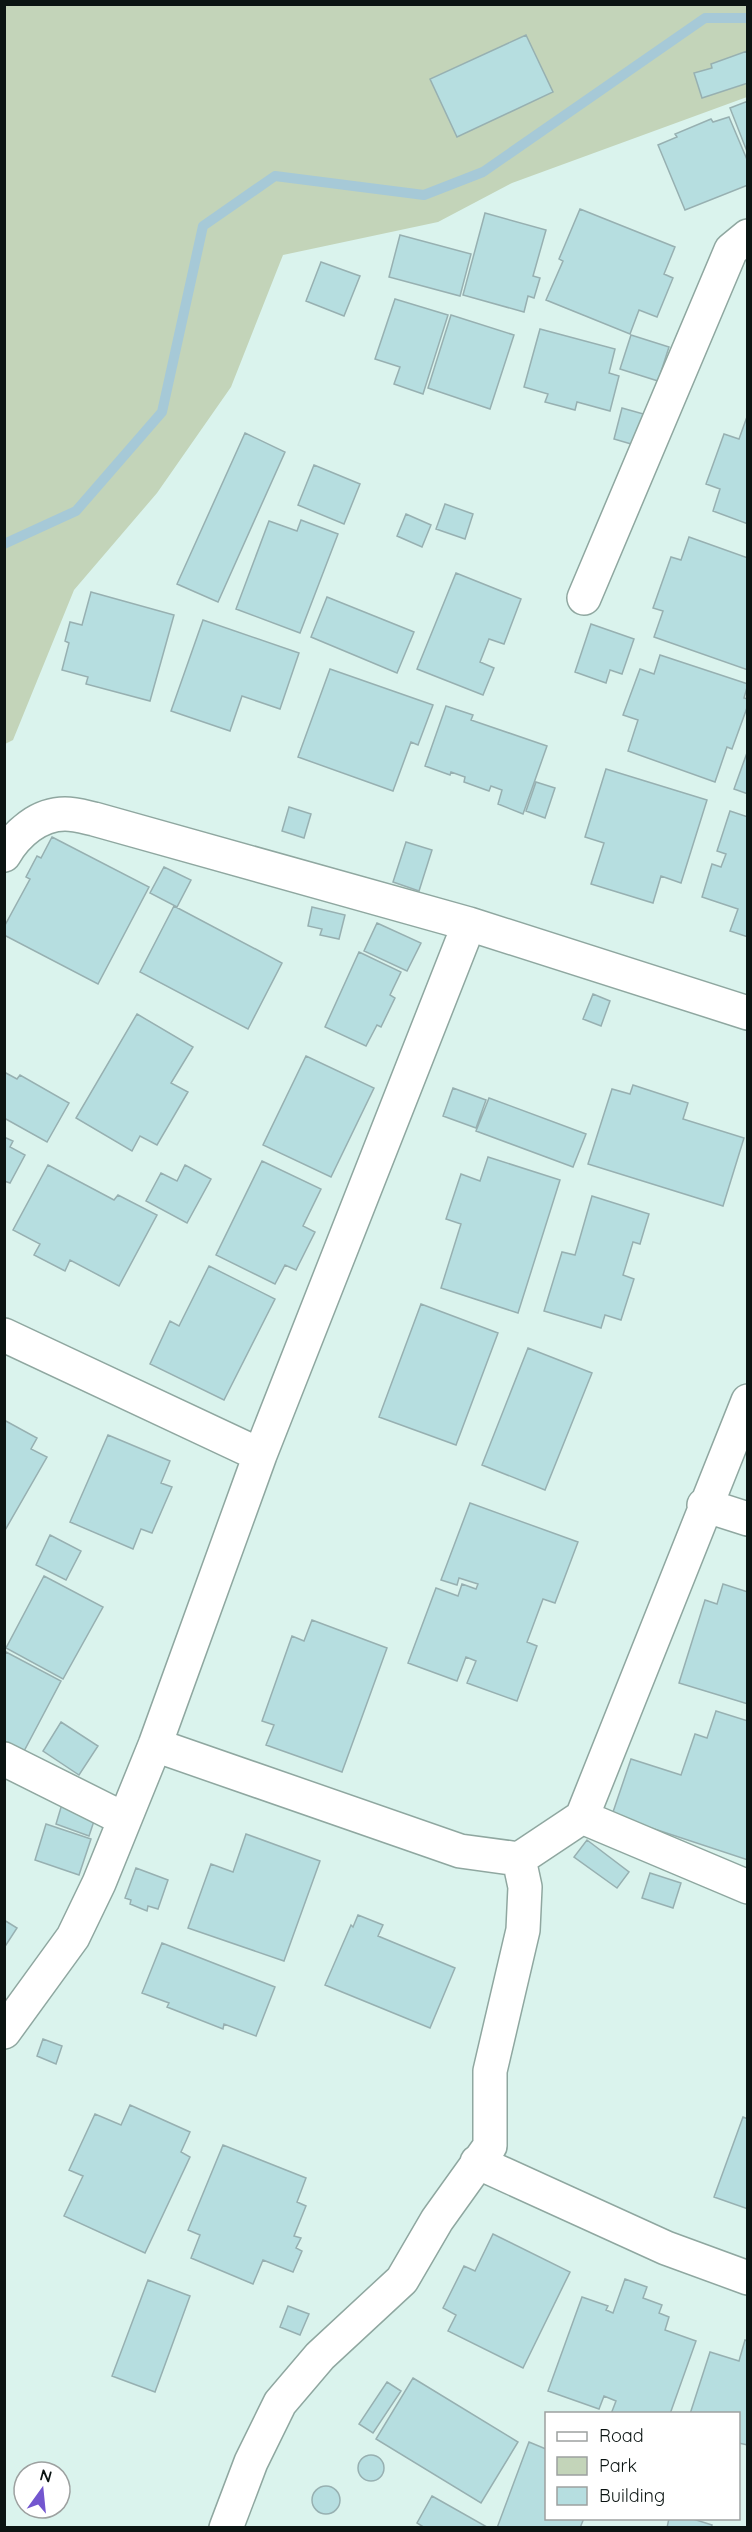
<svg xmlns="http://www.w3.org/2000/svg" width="752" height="2532" viewBox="0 0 752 2532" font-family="Quicksand,sans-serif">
  <rect width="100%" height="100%" fill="#daf3ed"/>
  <path fill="#c3d4b9" d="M4,5H747V97L512,183L438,222L283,255L231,387L157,493L74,590L13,740L5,744Z"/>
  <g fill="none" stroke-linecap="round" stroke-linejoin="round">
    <path stroke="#a6c9d7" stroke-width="10" d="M4,544L76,511L162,412L203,226L275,176L424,195L483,172L705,18H748"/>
  </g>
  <path fill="#b6dee0" stroke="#97b0b1" stroke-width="1.5" d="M526,35L553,92L457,137L430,79Z
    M747,51L748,83L702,98L694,73L712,68L711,64Z
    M748,101V154L730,108Z
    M729,117L748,162V185L685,210L658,145L677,137L675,134L711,119L713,122Z
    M580,209L675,247L664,274L673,278L657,317L639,310L630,334L546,300L563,261L559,259Z
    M485,213L546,230L533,276L540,278L534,298L528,296L524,312L463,295Z
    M400,235L471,254L460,296L389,277Z
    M321,262L360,276L344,316L306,301Z
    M395,299L448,315L423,394L394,384L400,367L375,359Z
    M451,315L514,335L490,409L428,388Z
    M540,329L615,349L609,373L619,376L610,411L577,402L575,410L545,402L548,394L524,387Z
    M631,335L669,347L658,381L620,369Z
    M622,408L647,415L638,446L614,439Z
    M748,414V524L713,511L720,489L706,484L724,434L739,439Z
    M245,433L285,452L218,602L177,584Z
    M314,465L360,484L344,524L298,505Z
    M445,504L473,514L465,539L436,529Z
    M406,514L431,525L422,547L397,536Z
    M301,520L338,534L300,633L236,609L269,521L297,531Z
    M689,537L748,558V670L654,637L663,611L653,608L671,557L681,560Z
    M456,573L521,599L504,644L489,639L480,662L494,668L483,695L417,669Z
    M91,592L174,615L150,701L86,684L88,677L62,670L69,643L65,641L70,622L82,625Z
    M327,597L414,632L397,673L311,637Z
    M203,620L299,653L280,709L242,696L230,731L171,711Z
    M591,624L634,639L622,674L610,670L606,683L575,672Z
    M660,655L748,684L744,698L748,699V705L732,749L727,747L715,782L628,751L638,720L623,715L640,669L654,674Z
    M330,669L433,705L418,745L411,742L393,791L298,757Z
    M446,706L473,715L471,720L547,746L523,814L498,804L502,790L491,786L489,791L464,782L465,777L451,772L450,775L425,766Z
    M748,750V794L734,789Z
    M606,769L707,800L681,883L661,876L653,903L591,884L604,843L585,837Z
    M536,782L555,788L545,818L526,811Z
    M289,807L311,814L304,838L282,831Z
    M730,811L748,817V937L730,931L738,909L702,897L712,864L721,867L726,854L717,851Z
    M52,837L149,887L98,984L4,935V927L30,879L26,877L37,856L41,858Z
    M406,842L432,850L419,891L393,882Z
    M164,867L191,880L177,907L150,893Z
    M174,906L282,963L248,1029L140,972Z
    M312,907L345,915L339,939L320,935L322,929L308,926Z
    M377,923L421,943L407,971L364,951Z
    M359,952L401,972L390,995L395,998L381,1027L377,1025L366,1046L325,1027Z
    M593,994L610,1001L601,1026L583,1019Z
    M137,1014L193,1047L171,1083L188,1092L157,1145L140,1136L132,1151L76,1118Z
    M306,1056L374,1088L331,1177L263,1145Z
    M4,1072L17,1079L20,1075L69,1103L47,1142L4,1118Z
    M633,1085L688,1103L683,1119L744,1138L723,1206L588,1164L612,1089L630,1094Z
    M453,1088L486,1100L476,1128L443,1116Z
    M489,1098L586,1134L573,1167L476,1131Z
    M4,1137L13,1141L10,1147L25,1155L10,1183L4,1181Z
    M488,1157L560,1180L518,1313L441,1288L461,1224L446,1219L461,1174L480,1181Z
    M262,1161L321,1189L303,1226L315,1232L296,1270L285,1265L275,1284L216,1255Z
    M48,1165L114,1200L118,1195L157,1215L119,1286L70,1260L65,1271L34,1255L40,1244L13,1230Z
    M185,1165L211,1179L187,1223L146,1201L161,1173L177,1181Z
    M592,1196L649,1214L640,1244L633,1242L623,1275L634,1279L621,1320L605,1315L601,1328L544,1311L562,1252L575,1255Z
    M209,1266L275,1299L224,1400L150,1364L170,1321L179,1326Z
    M421,1304L498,1333L456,1445L379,1417Z
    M528,1348L592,1373L545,1490L482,1465Z
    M4,1420L37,1438L31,1449L47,1457L4,1532Z
    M108,1435L170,1461L161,1483L172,1487L152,1533L141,1529L133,1549L70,1522Z
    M470,1503L578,1542L555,1603L543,1599L527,1642L537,1646L517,1701L467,1683L476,1661L466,1657L457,1681L408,1663L436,1588L458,1596L462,1584L476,1589L478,1584L459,1578L457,1585L441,1580Z
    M50,1535L81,1551L66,1580L36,1565Z
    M44,1576L103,1607L63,1679L6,1648Z
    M723,1584L748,1592V1704L679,1683L705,1600L717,1604Z
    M312,1620L387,1648L342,1772L266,1745L274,1725L262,1721L292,1636L304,1641Z
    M6,1652L61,1681L23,1753L4,1743V1656Z
    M716,1711L748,1721V1860L612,1815L631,1759L681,1775L695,1734L707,1738Z
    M61,1722L98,1746L79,1775L43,1751Z
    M62,1804L96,1815L89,1836L56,1824Z
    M46,1824L91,1839L79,1875L35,1860Z
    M246,1834L320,1861L284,1961L188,1928L211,1864L233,1872Z
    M587,1840L629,1872L617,1888L574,1857Z
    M136,1868L168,1880L158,1909L148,1906L147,1911L130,1904L131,1900L125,1898Z
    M650,1873L681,1883L673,1908L642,1898Z
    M358,1915L383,1925L378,1936L455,1968L430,2028L325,1985L351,1925L353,1927Z
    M4,1920L17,1928L4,1948Z
    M162,1943L275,1987L256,2036L224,2024L223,2029L167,2007L169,2003L142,1993Z
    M43,2039L62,2046L56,2064L37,2056Z
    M130,2105L190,2132L181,2152L190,2157L145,2253L64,2216L83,2176L69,2170L95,2114L121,2125Z
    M743,2117L748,2119V2209L714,2197Z
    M223,2145L306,2178L297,2202L306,2206L294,2236L301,2238L296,2248L302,2251L293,2272L263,2260L253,2284L191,2258L200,2235L188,2230Z
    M493,2234L570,2272L523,2368L448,2331L456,2315L443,2308L464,2266L475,2271Z
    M625,2279L647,2287L643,2298L662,2305L659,2313L669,2317L665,2330L696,2341L670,2414H611L616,2401L604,2396L599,2409L548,2391L582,2297L608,2306L606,2310L613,2313Z
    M148,2280L190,2296L155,2392L112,2376Z
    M288,2306L309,2314L300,2335L280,2327Z
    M745,2340L748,2341V2445L738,2443V2414H690L710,2352L739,2361Z
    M413,2378L518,2442L481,2503L376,2439Z
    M387,2382L401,2391L373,2433L359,2424Z
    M529,2442L546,2449V2518H584L580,2528H497Z
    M358 2468a13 13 0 1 1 26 0a13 13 0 1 1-26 0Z
    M312 2500a14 14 0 1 1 28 0a14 14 0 1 1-28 0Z
    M432,2496L487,2527L425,2528L417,2523Z
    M669,2518H690L712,2525L711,2528H667Z"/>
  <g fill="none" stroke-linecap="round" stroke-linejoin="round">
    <g stroke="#8fa7a0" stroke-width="36">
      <path id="minor" d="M584,598L731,250L748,236
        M4,855C17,833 39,814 65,814C75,814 85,817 94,819L469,924L748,1013
        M4,1335L260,1455
        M704,1505L748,1519
        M155,1745L460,1851L519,1859L582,1817L748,1401
        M4,1759L124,1819
        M582,1817L748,1887
        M4,2032L73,1937L99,1883L155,1745L260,1455L469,924
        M477,2162L666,2248L748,2278
        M226,2528L251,2462L280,2403L320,2356L402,2280L437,2220L490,2146V2071L523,1930L525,1887L519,1859"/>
    </g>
    <use href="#minor" stroke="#fff" stroke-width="33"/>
  </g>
  <rect width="752" height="2532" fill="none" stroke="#0b1412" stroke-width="12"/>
  <rect x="545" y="2412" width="195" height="108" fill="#ffffff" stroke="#9da1a0" stroke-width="1.5"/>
  <rect x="557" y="2432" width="30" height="9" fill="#ffffff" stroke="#9da1a0" stroke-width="1.5"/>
  <text x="599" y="2442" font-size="18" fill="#0b1412">Road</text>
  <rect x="557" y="2457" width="30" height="18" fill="#c3d4b9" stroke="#9da1a0" stroke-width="1.5"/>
  <text x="599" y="2472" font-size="18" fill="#0b1412">Park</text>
  <rect x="557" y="2487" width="30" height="18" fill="#b6dee0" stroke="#9da1a0" stroke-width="1.5"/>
  <text x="599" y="2502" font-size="18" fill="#0b1412">Building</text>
  <g transform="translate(42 2490) rotate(15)"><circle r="28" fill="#ffffff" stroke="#9da1a0" stroke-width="1.5"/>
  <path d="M0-4.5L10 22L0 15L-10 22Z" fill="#7356cf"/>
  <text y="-9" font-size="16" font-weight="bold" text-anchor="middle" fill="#0b1412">N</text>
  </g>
</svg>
